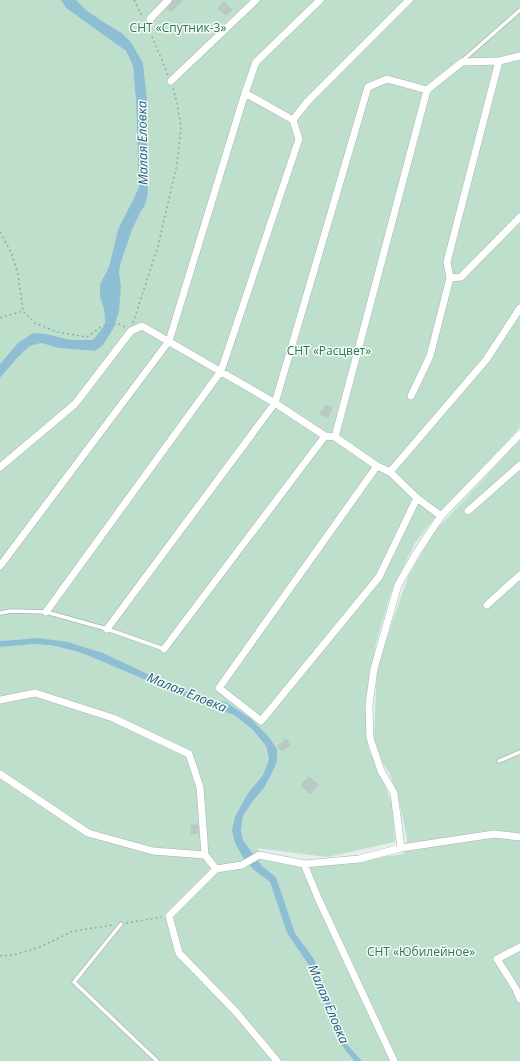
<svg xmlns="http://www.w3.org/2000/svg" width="520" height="1061" viewBox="0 0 520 1061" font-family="'Open Sans',sans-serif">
  <rect width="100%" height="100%" fill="#e5eeeb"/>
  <path fill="#bedfcb" d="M0,0H61L66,8L126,51L133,66L136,102L139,187L133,200L118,229L109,267L100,284V297L104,309L105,322L104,326L93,340H71L46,334L18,343L0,364Z
    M76,0H520V427L434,519L415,543L391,592L376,643L365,705L369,750L381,776L392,804L395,842L327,857L256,848L274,862L299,867L339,863L404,854L407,843V838L399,801L390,774L380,759L374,739L377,666L408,577L436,529L450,515L520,440V1061H362L345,1042L314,959L295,933L276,877L262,866L243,840L241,830L243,816L253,801L264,788L272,773L277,749L226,702L206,699L182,690L103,653L68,642L21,639L0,641V378L17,358L30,346L41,343L59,348L95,351L120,292L121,285L119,272L121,262L132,230L140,213L145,205L148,193L147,167V98L143,63L122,33L105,23L86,10Z
    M36,644L55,646L82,653L188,698L213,708L234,715L252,729L266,746L269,759L263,775L248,793L232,830L255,871L270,882L287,933L310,967L337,1031L340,1043L354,1061H0V647Z"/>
  <path fill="#8dbed3" d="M61,0H76L86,10L105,23L122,33L132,44L143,63L147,98V167L148,193L145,205L140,213L132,230L121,262L119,272L121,285L119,312L113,329L103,345L95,351L59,348L41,343L30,346L17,358L0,378V364L18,343L33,333L46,334L71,340H93L104,326L105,322L104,309L100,297V284L109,267L118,229L133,200L139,187L136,102L133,66L126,51L66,8Z
    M38,638L68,642L103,653L182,690L206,699L226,702L251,719L268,736L277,749V761L272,773L264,788L253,801L243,816L241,830L243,840L262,866L276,877L295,933L314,959L345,1042L362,1061H354L340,1043L337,1031L310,967L287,933L270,882L255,871L244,859L235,843L232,830L235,817L248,793L263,775L269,759L266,746L252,729L234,715L213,708L188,698L82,653L55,646L36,644L0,647V641Z"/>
  <path fill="#bac9c5" stroke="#b7c8c3" d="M173,0H183L171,12L167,8L172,3Z
    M224,2L232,10L226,15L218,8Z
    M182,22L187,27L177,37L171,32Z
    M325,405L332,408L328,417L320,414Z
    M286,739L290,745L282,751L278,746Z
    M309,777L318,785L310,794L301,785Z
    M191,825H198V833L191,834Z"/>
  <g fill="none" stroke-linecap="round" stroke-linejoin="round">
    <g stroke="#a7b6b3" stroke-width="5">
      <path id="lane" d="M462,61L520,10
        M0,613L11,611L46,612L107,629L164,649
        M499,761L520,752
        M121,924L74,982L157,1061"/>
    </g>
    <g stroke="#a7b6b3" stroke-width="8">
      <path id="street" d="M150,19L168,0
        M171,81L256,0
        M293,120L307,102L409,0
        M450,278L461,277L520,217
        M411,396L430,356L450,278L447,262L499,61
        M335,437L427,90
        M377,466L219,688L261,721L379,577L417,498
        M0,467L75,404L131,331L142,326L275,403L325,436L335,437L377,466L390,472L417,498L441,516
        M390,472L486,360L520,308
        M468,511L520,465
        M0,566L169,341L245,93L256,62L320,0
        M487,605L520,575
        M46,612L221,371L299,139L293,120L245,93
        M107,629L275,403L368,87L387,79L427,90L462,62L499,61L520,56
        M164,649L325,436
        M0,700L35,693L113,718L189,754L200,787L205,855L216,869
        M0,774L88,833L153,851L205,855
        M401,848L394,793L381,771L370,738L369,705L374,669L398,585L417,552L441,516L520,434
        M304,864L318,898L394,1061
        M520,947L497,959L516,989L520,999
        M277,1061L236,1012L179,953L169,916L216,869L242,865L259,855L304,864L359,859L401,848L494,834L520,837"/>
    </g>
    <path stroke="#85b2aa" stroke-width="1.5" stroke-dasharray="2 3" stroke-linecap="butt" d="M134,0L143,18
      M148,27L168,75
      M0,232L11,252L18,274L23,311
      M0,318L23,311L35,323L57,332L87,337L101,327L119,324L125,327
      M133,323L158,246L177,164L181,127L177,103L173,88
      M126,923L162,917
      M0,956L13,955L38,948L73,931L113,925"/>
    <use href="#lane" stroke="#fff" stroke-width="3.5"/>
    <use href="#street" stroke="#fff" stroke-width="7"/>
  </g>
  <g text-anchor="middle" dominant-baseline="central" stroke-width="3" stroke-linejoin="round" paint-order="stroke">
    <g font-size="12" fill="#2d7855" stroke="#f5faf8">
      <text x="178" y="27">СНТ «Спутник-3»</text>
      <text x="329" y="350">СНТ «Расцвет»</text>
      <text x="421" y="951">СНТ «Юбилейное»</text>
    </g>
    <g font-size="13" font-style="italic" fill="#1c5f7d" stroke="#f5faf8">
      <text transform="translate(142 143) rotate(-91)">Малая Еловка</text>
      <text transform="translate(187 692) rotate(22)">Малая Еловка</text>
      <text transform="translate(329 1004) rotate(67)">Малая Еловка</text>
    </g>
  </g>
</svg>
